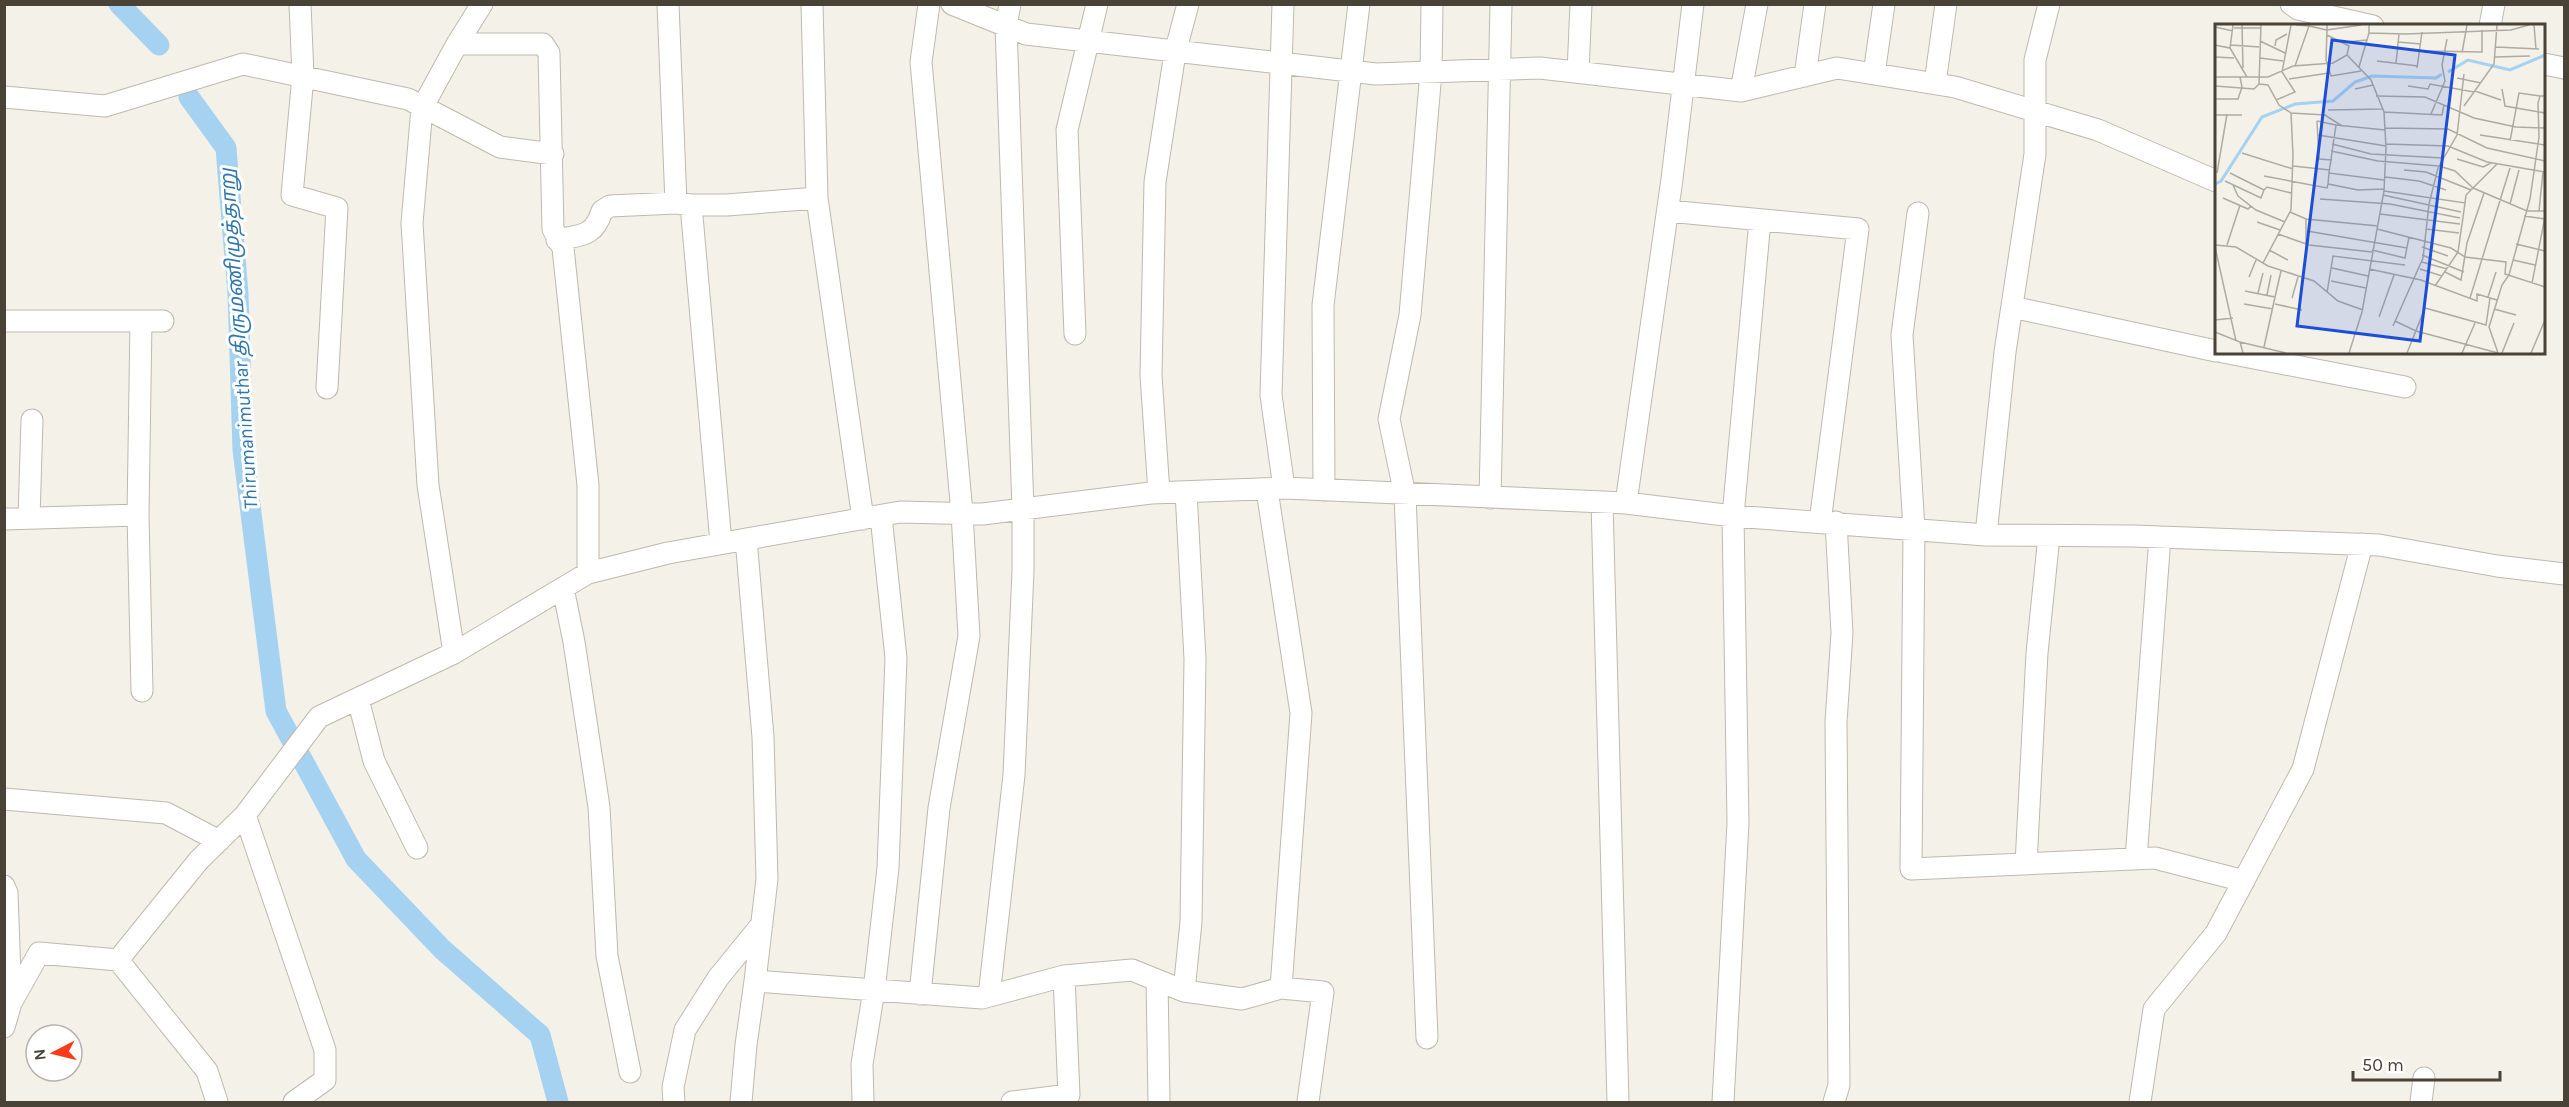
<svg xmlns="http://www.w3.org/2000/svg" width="2569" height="1107" viewBox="0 0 2569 1107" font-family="Karla,'Noto Sans Tamil',sans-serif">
  <rect width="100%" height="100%" fill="#f4f1e9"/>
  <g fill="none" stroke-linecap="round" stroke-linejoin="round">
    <path stroke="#a5d2f1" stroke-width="21" d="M119,4L159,45
      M189,97L226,148L238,294L243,450L276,711L356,859L442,949L540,1035L558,1102"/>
    <g stroke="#c0b9ab" stroke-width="23">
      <path id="minor" d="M300,4L303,76L292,195L337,208L327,388
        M668,4L676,203
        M812,4L817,198L863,519
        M952,4L1026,34L1376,74L1540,68L1741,91L1837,68L1955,87L2098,130L2216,181
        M1283,4L1271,395L1284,488
        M2291,4L2298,9L2373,26
        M2490,26L2494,4
        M457,44H543L549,53L553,229L563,248L588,485V573
        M2544,64L2564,68
        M1578,72L1581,4
        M1874,74L1884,4
        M1805,76L1815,4
        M1935,83L1946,4
        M1741,91L1757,4
        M4,97L105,106L243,64L408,99L500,147L553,154
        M691,205H727L817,198
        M1668,211L1858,229L1820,522
        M1918,213L1902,335L1914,529L1911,869L2155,858L2244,881
        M557,240C581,235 594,237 602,211L610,206L676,203L691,205L721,543
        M2012,307L2216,351
        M4,321H163
        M141,321L138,515L142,691
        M1075,334L1067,130L1097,4
        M2223,352L2405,387
        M1267,490L1301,713L1281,988L1323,992L1308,1102
        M1324,490L1323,305L1359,4
        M1186,492L1195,659L1191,922L1184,991L1242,999L1281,988
        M1159,493L1151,375L1155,182L1175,53L1188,4
        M1490,498L1501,4
        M1602,502L1618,1102
        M1626,503L1672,179L1693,4
        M29,518L32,420
        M4,519L138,515
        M1986,535L2005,352L2035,154V60L2049,4
        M746,539L763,737L767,879L755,981L982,998L1064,976L1132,970L1184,991
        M563,588L574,642L599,807L607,956L630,1072
        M454,653L428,485L412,223L422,108L457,44L482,4
        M358,699L374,761L417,848
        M4,799L166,813L219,841
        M245,815L325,1050V1080L294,1102
        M2136,859L2160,537
        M2026,864L2037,653L2049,536
        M4,886L7,893L11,1002
        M118,960L199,860L245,815L319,717L454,653L588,573L668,553L900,512L983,514L1151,493L1284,488L1626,503L1733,516L1986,535L2133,536L2379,545L2497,566L2564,574
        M1157,980L1159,1102
        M920,994L939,808L969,636L962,513L921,62L929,4
        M989,996L1014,775L1023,571V509L1006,26L1010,4
        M4,1027L11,1003L39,953L118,960L207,1071L217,1102
        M1427,1038L1405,495L1389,419L1410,315L1431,72L1432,4
        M674,1102L673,1087L685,1030L718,978L762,924
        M741,1102L746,1045L755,981
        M863,1102L862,1064L874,990L888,868L896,658L881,516
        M1012,1102L1069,1095L1064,976
        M1723,1102L1738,823L1733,516L1760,220
        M1834,1102L1839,1085L1836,722L1842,633L1836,522
        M2140,1102L2154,1009L2216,933L2303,769L2362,544
        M2421,1102L2424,1078"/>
    </g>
    <use href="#minor" stroke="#fff" stroke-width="21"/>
  </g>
  <g text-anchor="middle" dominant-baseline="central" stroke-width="6" stroke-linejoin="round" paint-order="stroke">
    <g font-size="20" font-style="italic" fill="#2e77ae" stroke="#fff">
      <text transform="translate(239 339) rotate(-94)">Thirumanimuthar திருமணிமுத்தாறு</text>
    </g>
  </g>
  <g transform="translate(2215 24)">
    <rect width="330" height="330" fill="#f4f1e9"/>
    <path fill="none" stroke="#a5d2f1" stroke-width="3" d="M233,48L253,36L295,46L330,31M0,160L6,157L47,93L80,80L118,77L140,58L157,52L221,54L227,50"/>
    <path fill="none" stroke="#afaba2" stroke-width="1.5" d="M27,1L28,44M46,1L44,60L53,61L64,81L76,89L78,131L76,186L48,239M146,1L112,6L111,36L116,52L146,47M154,1V9L191,10L296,6L314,1M319,1L321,25M94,2L112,6V1M0,3L18,7M19,4H46M45,17L70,29M131,18L152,16M183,18L206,20M0,21L15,24L18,1M16,21L44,23M60,22L61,16L72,10M281,23L324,25M15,24L32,53M213,27L267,28V6M247,29L252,1M132,31L156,56L169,88L171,124L169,167L147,288L134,329M0,33L19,34M279,33L315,32M45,34L68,37M162,37L203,42M181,39L184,10M80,42L94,2L81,1M144,43L154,9M202,44L207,8M0,53H53L78,42L118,39L132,31L134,22L112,11M242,54L266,59M74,55L114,49M0,62L39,65L44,60M193,62L213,65L215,60L259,68M140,65L158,61M287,65L290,82L330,89M260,67L286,76M161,72L210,73L259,94L301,103L330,104M0,75H23L27,63L25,53M61,76L80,68L67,48L76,1M249,82L279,40L282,1M113,86L167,85M169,88L227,91L229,81M76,89L110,91L127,102M216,90L230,57L227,41L232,15M0,91H27M102,97L104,135L117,136M102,97L121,101M170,104L233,105L272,124L330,137M103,111L171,122M265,111L330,121M295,117L304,69L325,72M117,120L156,130L228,134M171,120L233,122L272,138L330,148M116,127L163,137L224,142L240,147L258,164L282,140M27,129L78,145M242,135L268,143L276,139M78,142L115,146M189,146L211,148L256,166M2,149L12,90M15,149L49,166L52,163L76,169M114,149L121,101L170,106M49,152L112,164L113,160L143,166L169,165M170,153L204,157L231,166M10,157L46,174L49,166M113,160L114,149L169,156M18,161L23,172L41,186L70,198M169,167L250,179L251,171L258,164L312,187H330M168,171L246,188M8,174L33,185L36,182M105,175L175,180L245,194M295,180L304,146M324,187L328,148M75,188L91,195L163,202M165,190L245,200M309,192L330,195M42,198L65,206M162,205L236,224L250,233L291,238L290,250L330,263M211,205L244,209M92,207L192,224M63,210L94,221L157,228M91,219V195M301,220L330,227M0,221L21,223L53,242L99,257L123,277L148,286M12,221L25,181M0,223L21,317M207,223L233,232M54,226L73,236M157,226L190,234L194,213M207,231L249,248M298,236L320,241M207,238L232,245M117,244L153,252M154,245L206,256L262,277V270L282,276M205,245L227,252M230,248L246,256L252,219L269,169M34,253L41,236M116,257L151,264M317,259L330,193M220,262L243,228L250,179M30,267L60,273L66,247M43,269L48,249M112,269L118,232L190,241M52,271L56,251M273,273L281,248M77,274L83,253M255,274L295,144M29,280L58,285M60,280L87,286M279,285L301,291M164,293L179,251M0,296L18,294M180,297L201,307L283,329M178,302L208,234L214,180L223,144L242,111L249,50M0,308L25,318L28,329M25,318L71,329M49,323L60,273M192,329L210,284L271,301L275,274M247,329L260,299M283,329L274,303L287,261L294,251L315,175L324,113L323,79L325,72H330M287,329L299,299M316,329L330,296"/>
    <path fill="#1d4ed8" fill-opacity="0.15" stroke="#1d4ed8" stroke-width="3" d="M117,16L240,31L205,317L82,302Z"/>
    <rect width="330" height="330" fill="none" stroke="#484237" stroke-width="3"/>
  </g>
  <rect width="2569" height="1107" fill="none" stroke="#484237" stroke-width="12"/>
  <g transform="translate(54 1053) rotate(263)"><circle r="28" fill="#ffffff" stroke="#b6b3af" stroke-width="1.5"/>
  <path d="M0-4.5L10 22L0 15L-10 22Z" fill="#fb3c1a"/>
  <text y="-9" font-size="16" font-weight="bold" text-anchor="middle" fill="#484237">N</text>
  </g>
  <path d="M2353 1071v9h147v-9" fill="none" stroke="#484237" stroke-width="3"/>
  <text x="2362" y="1071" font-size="18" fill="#484237" stroke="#ffffff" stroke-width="4.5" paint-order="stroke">50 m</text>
</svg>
